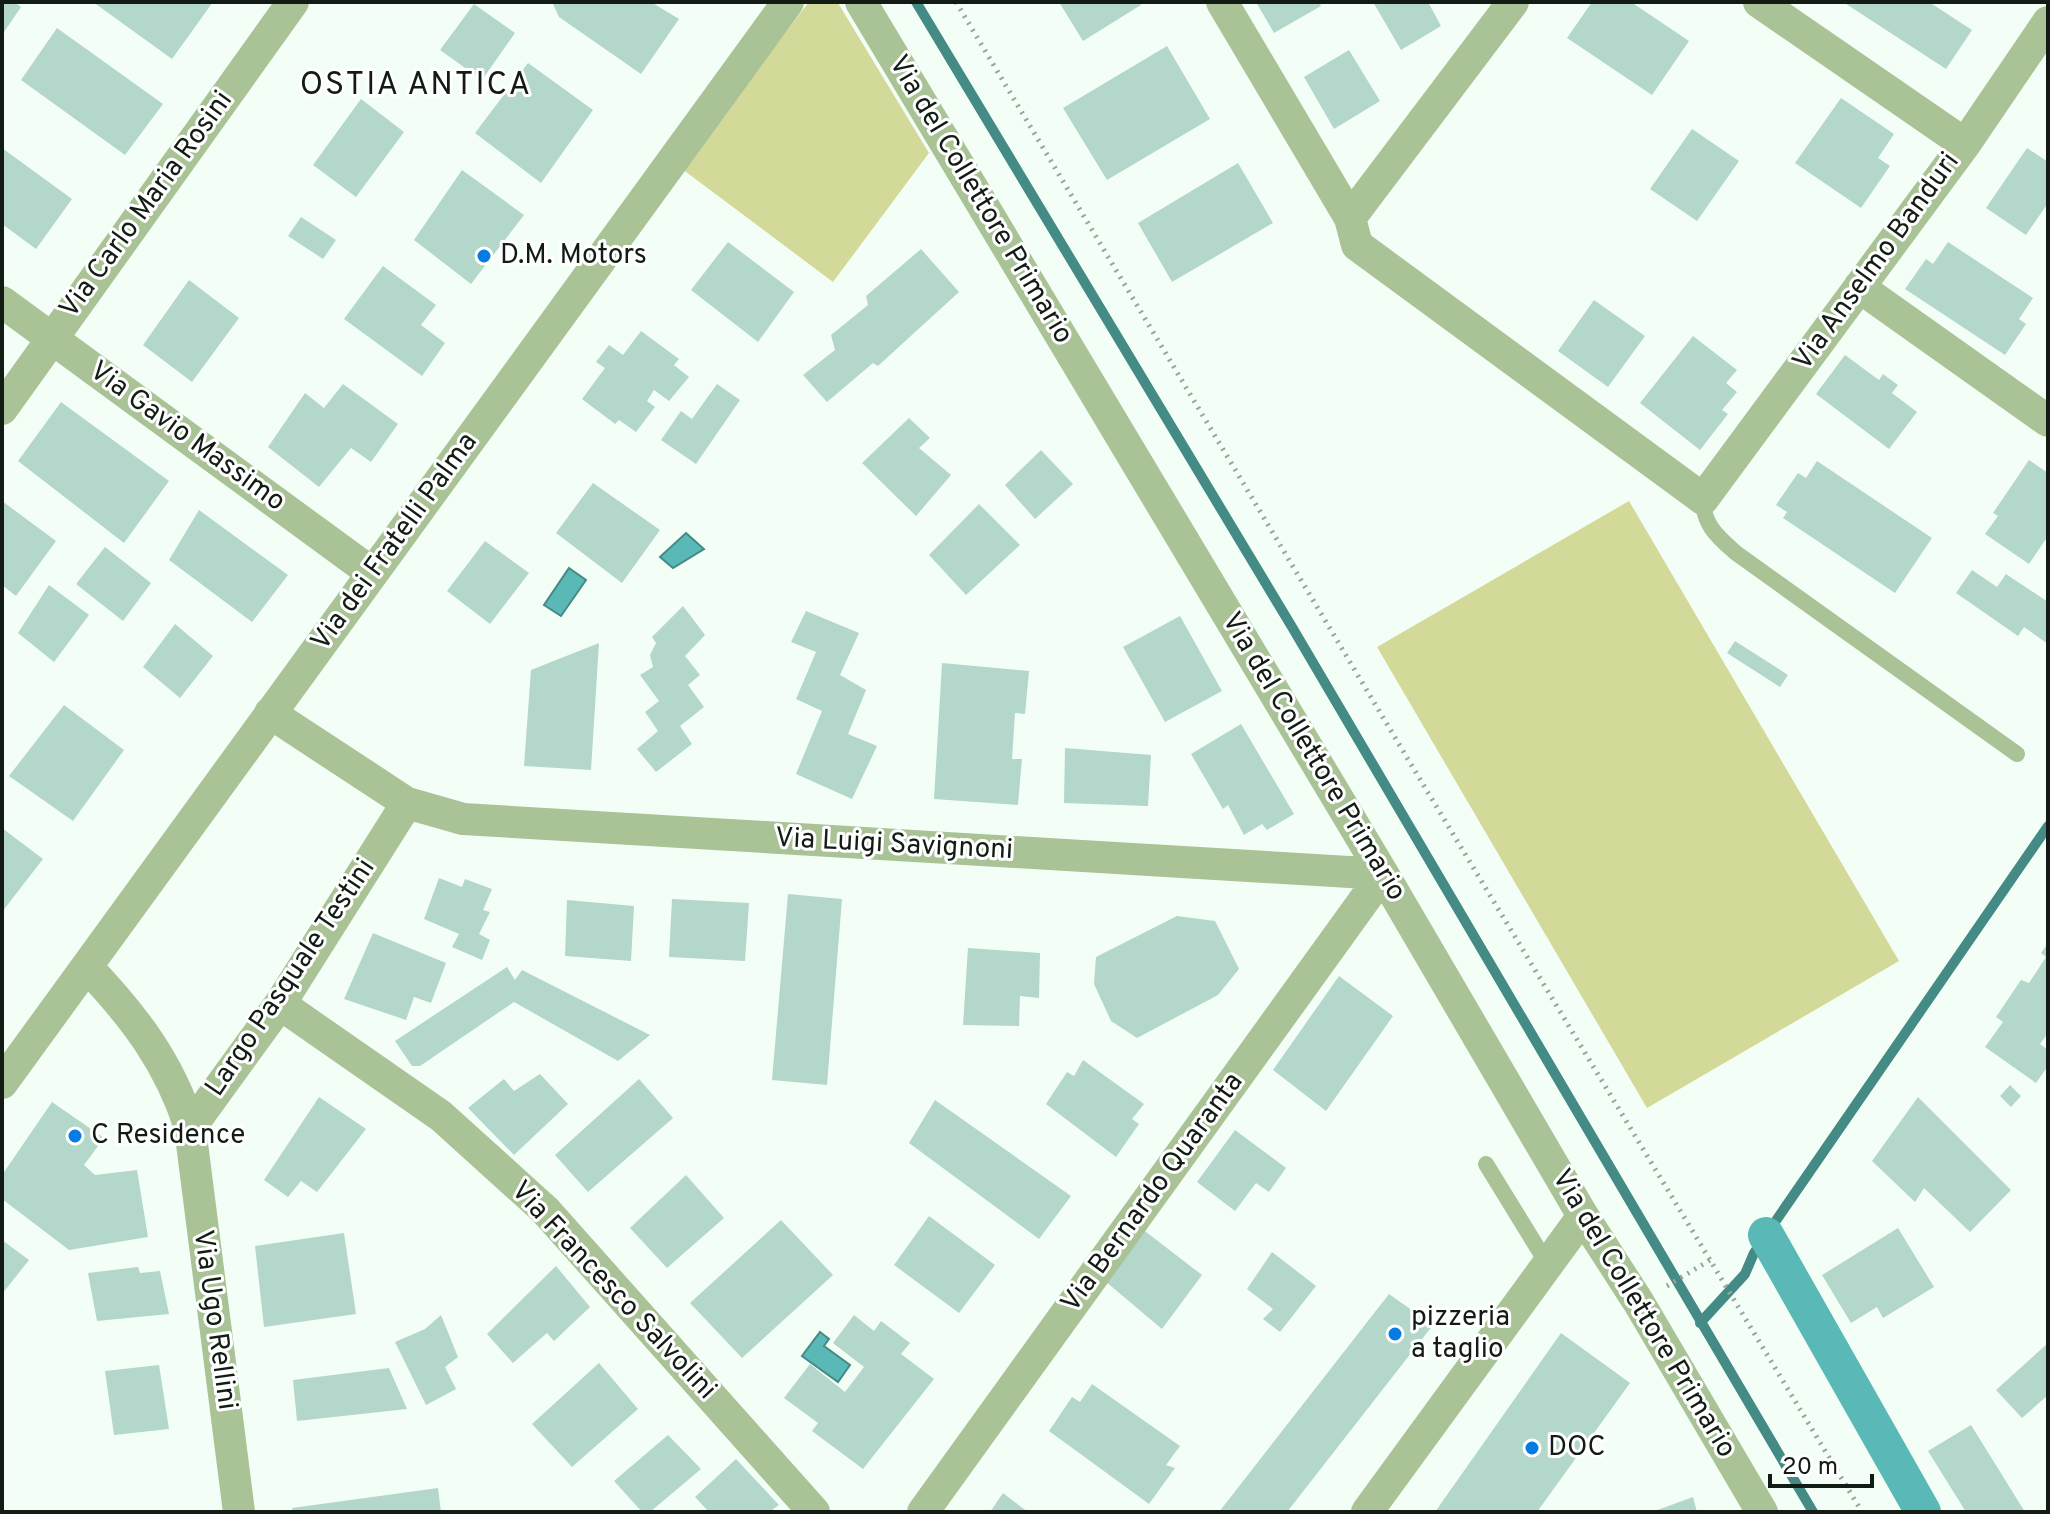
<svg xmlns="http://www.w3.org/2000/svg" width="2050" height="1514" viewBox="0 0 2050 1514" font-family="Overpass,sans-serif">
  <rect width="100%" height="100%" fill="#f3fff6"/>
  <path fill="#d3d998" d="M808,3H838L929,153L833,282L682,169Z
    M1629,501L1899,961L1647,1108L1377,647Z"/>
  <path fill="#5ab9b6" stroke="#448a85" stroke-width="2" d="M686,533L704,549L673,568L660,557Z
    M569,568L586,580L561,616L544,605Z
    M820,1332L829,1339L824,1346L850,1365L838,1382L802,1356Z"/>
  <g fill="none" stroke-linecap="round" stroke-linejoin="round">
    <path stroke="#448a85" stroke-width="10" d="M916,2L1292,627L1813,1512
      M1700,1323L1745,1274L1754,1253L1766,1235L2048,826"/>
    <path stroke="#5ab9b6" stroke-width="36" d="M1766,1235L1923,1512"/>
  </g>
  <path fill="#b3d7cb" d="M2,2H14L21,7L2,35Z
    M93,2H213L172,59Z
    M552,2H651L679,19L641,74L559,17Z
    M1059,2H1139L1141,5L1083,41Z
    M1256,2H1319L1321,6L1274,33Z
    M1373,2H1428L1441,26L1401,50Z
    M1592,2H1631L1689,41L1652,95L1567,38Z
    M1843,2H1929L1972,30L1946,69Z
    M474,4L515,33L482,80L440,50Z
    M57,28L163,104L125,155L21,80Z
    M1167,46L1210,119L1107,180L1063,108Z
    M1349,50L1380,101L1334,129L1304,77Z
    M528,63L593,110L541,183L475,133Z
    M1841,98L1894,134L1878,158L1890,166L1861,208L1795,163Z
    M361,99L404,132L356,197L313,165Z
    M1692,129L1739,161L1697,221L1650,189Z
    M2,148L72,199L36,249L2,224Z
    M2027,148L2048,162V203L2026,235L1986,208Z
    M1238,163L1273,223L1172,282L1138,223Z
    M462,170L524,215L471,284L414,240Z
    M301,217L336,240L323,259L288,236Z
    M728,242L794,292L758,342L691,290Z
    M1948,242L2033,298L2019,319L2026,324L2005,355L1905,289L1926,259L1933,264Z
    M921,249L959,292L878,366L873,363L827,402L803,375L835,350L831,335L868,305L866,296Z
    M383,266L436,305L421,325L445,343L422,376L344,319Z
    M189,280L239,318L192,382L143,345Z
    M1594,300L1645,336L1608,387L1558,351Z
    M641,331L679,359L674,365L689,377L669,401L654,390L647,401L655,407L636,432L619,420L615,424L582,399L605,368L596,362L609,345L623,355Z
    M1693,336L1737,370L1726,383L1737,392L1722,410L1728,414L1700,450L1640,403Z
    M1845,355L1879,380L1883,374L1898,385L1892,393L1917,412L1889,449L1816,394Z
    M343,384L398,424L371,462L351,448L319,487L268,447L305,393L324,408Z
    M717,384L740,400L696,464L661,440L681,411L692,419Z
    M61,402L169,481L124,543L18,461Z
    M909,418L930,438L919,448L951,475L916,516L862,463Z
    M1041,450L1073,484L1035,519L1005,485Z
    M2029,460L2048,473V536L2029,564L1985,534L1998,516L1993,513Z
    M1817,461L1932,538L1895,593L1783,518L1787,512L1776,505L1798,473L1806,478Z
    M593,483L660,530L622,583L556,533Z
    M2,501L56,541L16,596L2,585Z
    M979,504L1020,545L966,595L929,555Z
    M199,510L288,575L252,622L169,560Z
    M485,541L529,573L490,624L447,591Z
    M105,547L151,583L123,621L76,584Z
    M1972,570L1997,587L2006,574L2048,602V644L2024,627L2018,636L1956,593Z
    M49,585L89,615L54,662L18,633Z
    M683,606L705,635L685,656L700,675L688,685L704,707L680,726L692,744L656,772L637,749L658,731L645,712L659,701L640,675L653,667L650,655L656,643L652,637Z
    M806,611L859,633L840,675L866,690L848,734L877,746L852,799L796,774L822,711L796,699L816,652L791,642Z
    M1180,616L1222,691L1165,722L1123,647Z
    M175,624L213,656L180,698L143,667Z
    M1735,641L1788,675L1780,687L1727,653Z
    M599,643L591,770L524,766L531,670Z
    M942,663L1029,671L1025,714L1015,713L1012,759H1022L1018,805L934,799Z
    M64,705L124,750L73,821L9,776Z
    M1241,724L1294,814L1267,830L1262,824L1244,835L1228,805L1223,809L1191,754Z
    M1065,748L1151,755L1148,806L1064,803Z
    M2,828L43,859L2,912Z
    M439,878L462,887L465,879L492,889L483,910L490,912L479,934L490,940L482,960L452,947L459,934L424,919Z
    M788,894L842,899L827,1085L772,1080Z
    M672,899L749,903L745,961L669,957Z
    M567,900L634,906L631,961L565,956Z
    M1177,916L1215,921L1239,969L1218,995L1137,1038L1111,1021L1094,984L1096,957Z
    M373,933L446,963L431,1003L414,997L406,1020L344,999Z
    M2048,943V1033L2040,1044L2048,1050V1066L2036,1083L1985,1047L2003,1022L1996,1017L2021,980L2029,983L2046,957L2041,953Z
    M968,948L1040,953L1039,998L1020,996L1019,1026L963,1025Z
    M507,967L515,980L522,970L650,1035L618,1061L514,1002L420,1066H412L395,1041Z
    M1339,976L1393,1016L1326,1111L1273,1070Z
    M1083,1060L1144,1104L1132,1119L1139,1124L1116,1157L1046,1104L1067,1072L1074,1076Z
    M540,1074L568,1104L514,1155L468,1108L504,1079L514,1091Z
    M639,1079L673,1118L588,1192L555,1155Z
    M2010,1085L2021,1096L2011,1107L2000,1096Z
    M319,1097L366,1129L317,1192L301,1181L288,1197L264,1180Z
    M1918,1097L2011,1190L1970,1232L1924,1188L1915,1202L1872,1161Z
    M935,1100L1071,1196L1039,1239L909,1143Z
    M52,1102L104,1138L84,1165L95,1175L137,1170L148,1237L69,1250L2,1199V1175Z
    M1235,1130L1286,1168L1269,1192L1256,1183L1235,1211L1197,1182Z
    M686,1175L724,1218L667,1268L630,1228Z
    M929,1216L995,1265L959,1313L894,1265Z
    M781,1220L833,1275L742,1358L690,1303Z
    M1137,1225L1202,1275L1162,1329L1099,1276Z
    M1898,1228L1934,1287L1883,1318L1877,1307L1851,1323L1822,1275Z
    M344,1233L356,1314L264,1327L255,1246Z
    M2,1240L29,1260L2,1294Z
    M1272,1252L1316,1286L1280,1332L1263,1319L1273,1309L1247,1289Z
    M556,1266L590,1307L554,1341L547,1333L513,1363L487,1334Z
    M138,1267L140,1273L160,1271L169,1314L97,1321L88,1273Z
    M1389,1294L1433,1325L1287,1512H1219Z
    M441,1315L458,1357L445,1367L456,1389L426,1405L395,1342L425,1329Z
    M854,1315L874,1331L881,1321L910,1343L901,1354L934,1379L863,1469L812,1431L818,1423L784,1398L810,1364L845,1392L864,1367L833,1343Z
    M1561,1333L1630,1383L1537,1512H1435Z
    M2048,1343V1395L2022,1418L1996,1390Z
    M599,1363L638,1409L572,1467L532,1424Z
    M159,1365L169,1429L114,1435L105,1371Z
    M389,1368L407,1409L297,1421L293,1380Z
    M1092,1384L1180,1446L1166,1465L1175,1468L1149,1504L1049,1431L1072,1397L1080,1402Z
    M1971,1425L2025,1512H1966L1928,1451Z
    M668,1435L701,1469L650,1512H642L614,1481Z
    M736,1459L779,1505L769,1512H709L695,1497Z
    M438,1488L441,1512H293L292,1508Z
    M1003,1493L1028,1512H990Z
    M1693,1497L1697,1512H1652Z"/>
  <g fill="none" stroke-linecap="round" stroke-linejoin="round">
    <path stroke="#99a59c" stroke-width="5" stroke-dasharray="2 6" stroke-linecap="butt" d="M956,2L1415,771L1862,1512
      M1667,1286L1710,1260"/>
    <path stroke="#a9c397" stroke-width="16" d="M1703,499C1703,525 1718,537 1736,553L2017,754
      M1486,1164L1548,1265"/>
    <path stroke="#a9c397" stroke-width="32" d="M861,2L1383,874L1583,1216L1639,1303L1762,1512
      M1222,2L1350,218L1357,245L1703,499L1965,144L2048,22
      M1759,2L1965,144
      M1350,218L1513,2
      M1859,287L2048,421
      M2,302L372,573
      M2,409L293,2
      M270,713L407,803L463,819L1383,874
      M87,967C133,1015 170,1063 190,1128L239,1512
      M280,1004L441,1116L545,1210L814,1512
      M2,1083L788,2
      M190,1128L280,1004L407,803
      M923,1512L1383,874
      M1367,1512L1583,1216"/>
  </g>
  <g fill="#057ce3" stroke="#fff" stroke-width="3">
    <circle cx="484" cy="256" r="8"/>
    <circle cx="75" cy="1136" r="8"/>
    <circle cx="1395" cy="1334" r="8"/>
    <circle cx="1532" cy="1448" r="8"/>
  </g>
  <g text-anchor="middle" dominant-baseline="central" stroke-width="6" stroke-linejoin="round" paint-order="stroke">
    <g font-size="28" fill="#121c14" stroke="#fff">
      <text transform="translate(980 200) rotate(59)">Via del Collettore Primario</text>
      <text transform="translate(147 205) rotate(-54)">Via Carlo Maria Rosini</text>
      <text transform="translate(1877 262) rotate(-54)">Via Anselmo Banduri</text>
      <text transform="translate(187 437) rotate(36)">Via Gavio Massimo</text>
      <text transform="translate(395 542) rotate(-54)">Via dei Fratelli Palma</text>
      <text transform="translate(1313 757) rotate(59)">Via del Collettore Primario</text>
      <text transform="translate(894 845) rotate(3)">Via Luigi Savignoni</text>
      <text transform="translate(291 978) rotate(-56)">Largo Pasquale Testini</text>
      <text transform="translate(1153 1193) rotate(-54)">Via Bernardo Quaranta</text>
      <text transform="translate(613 1291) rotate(47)">Via Francesco Salvolini</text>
      <text transform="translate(1643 1314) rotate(59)">Via del Collettore Primario</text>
      <text transform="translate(214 1320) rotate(82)">Via Ugo Rellini</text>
    </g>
    <g font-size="28" fill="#121c14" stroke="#fff" text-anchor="start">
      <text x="500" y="256">D.M. Motors</text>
      <text x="91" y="1136">C Residence</text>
      <text x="1411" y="1318">pizzeria<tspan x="1411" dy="32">a taglio</tspan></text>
      <text x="1548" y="1448">DOC</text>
    </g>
    <g font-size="32" letter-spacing="2" fill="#121c14" stroke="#fff">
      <text x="416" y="86">OSTIA ANTICA</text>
    </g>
  </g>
  <rect width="2050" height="1514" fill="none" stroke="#121c14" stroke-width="8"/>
  <path d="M1770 1474v12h102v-12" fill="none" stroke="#121c14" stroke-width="4"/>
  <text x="1782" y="1474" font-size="24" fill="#121c14" stroke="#ffffff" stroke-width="6" paint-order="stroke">20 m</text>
</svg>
